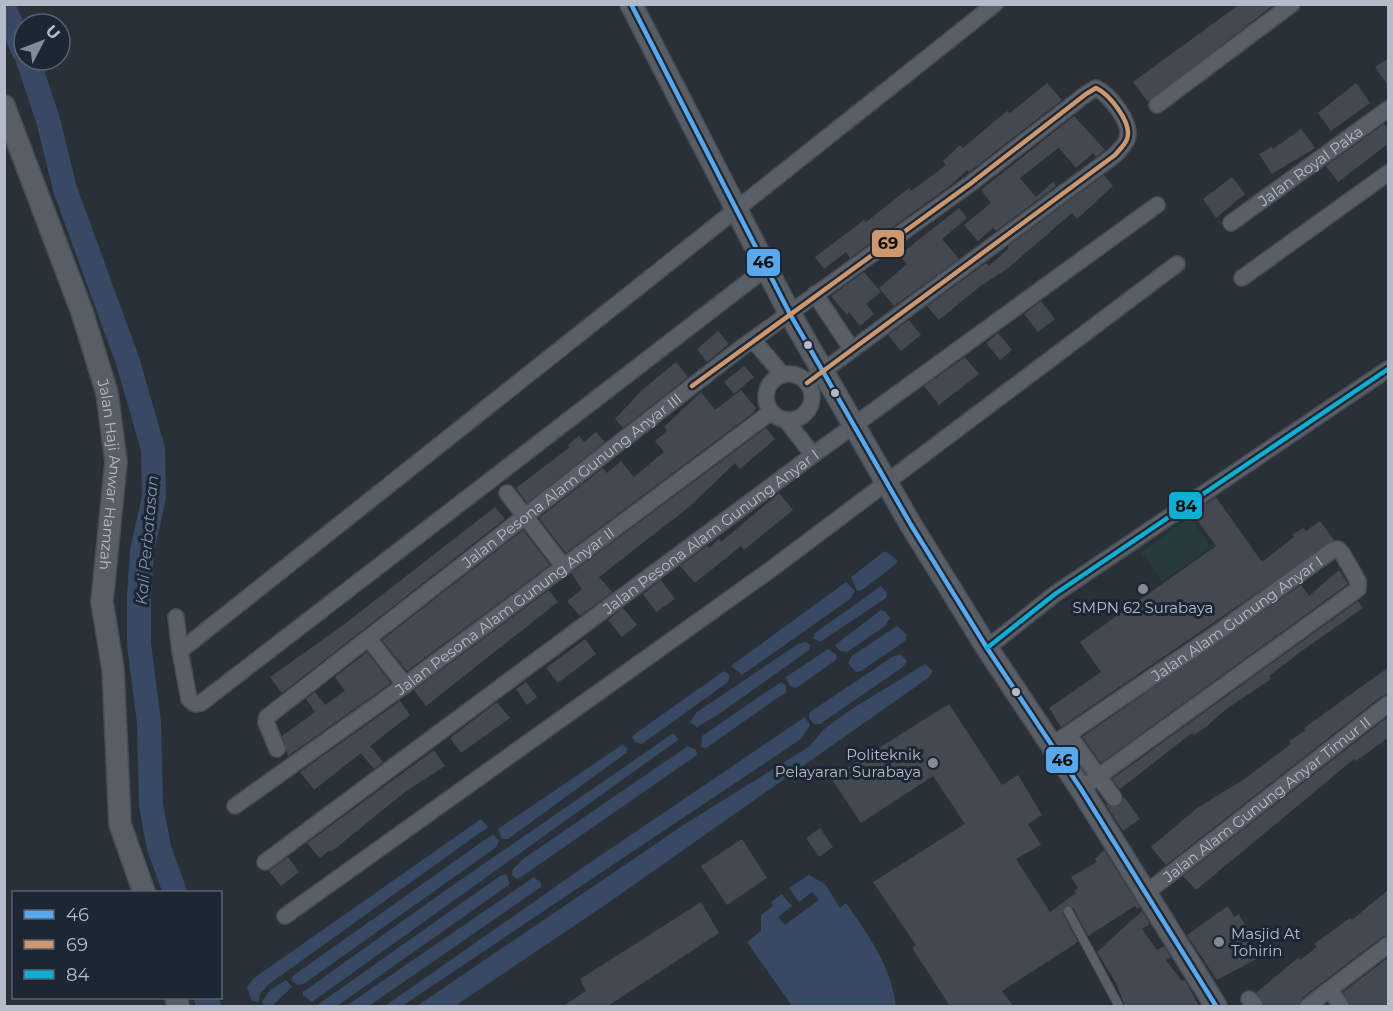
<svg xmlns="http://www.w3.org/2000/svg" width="1393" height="1011" viewBox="0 0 1393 1011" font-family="Montserrat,sans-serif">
  <rect width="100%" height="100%" fill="#2a3038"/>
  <path fill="#273a3e" d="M1190,517L1211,547L1162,582L1141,552Z"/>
  <path fill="#384963" d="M885,551L897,560L896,564L862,590L857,591L851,577Z
    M846,582L855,591L850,599L742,675L731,666Z
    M881,586L887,593L886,598L820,642L813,638L815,633Z
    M881,610L885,611L890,618L885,626L847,652L840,651L835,645Z
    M897,626L907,635L905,641L861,671L856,672L848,663L852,656Z
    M806,642L810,645L809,650L719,714L697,727L690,722L697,712L798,644Z
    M828,649L837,655L836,660L796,688L790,686L786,677Z
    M901,654L907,662L903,667L820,724H814L809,718L810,712L892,657Z
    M925,664L933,671L928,678L608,903L455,1006H417L685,824L810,746L823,730L847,712Z
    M724,671L730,676L728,682L642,744L635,742L632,737L636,733Z
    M781,682L786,686V692L706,748L701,747L702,736Z
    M805,717L810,725L801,739L402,1006H385L585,866Z
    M672,734H675L678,740L312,1002L303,995V992L446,890Z
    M622,745L628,748L626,753L508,839H502L498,829Z
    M688,746L696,750L697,755L521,877L517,879L512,875L513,869L523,859Z
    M481,819L488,827L269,984L260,994L258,1002L251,1000L247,987L254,978Z
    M493,834L499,841L495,848L305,983L298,985L291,980L294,975Z
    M506,874L510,884L337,1006H316L500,876Z
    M809,875L825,884L840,908L846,903C869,936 891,966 896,1006H792L747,942L761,931V915L773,906L771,902L782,894L792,906L778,917L785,925L819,900L812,892L799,902L789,888Z
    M534,877L541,883V887L369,1006H346Z
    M286,980L292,987L272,1006H264L262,1002L270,990Z"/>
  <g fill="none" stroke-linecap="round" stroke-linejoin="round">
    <path stroke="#384963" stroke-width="24" d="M4,8L24,52
      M28,60L48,120L65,189L128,362L153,449L154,497L142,551L139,596V644L149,723L151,805L159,848L175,892
      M206,998L209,1006"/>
  </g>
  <path fill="#444950" d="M1240,4H1275L1148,102L1133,82Z
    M1389,58V87L1375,67Z
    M1047,83L1062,100L969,172L967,170L951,185L850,258L846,252L824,269L815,257L864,220L866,222L909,188L911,191L925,181L946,165L943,161L960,145L963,148L1007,111L1010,113Z
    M1356,83L1370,103L1331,131L1318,113Z
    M1074,116L1105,150L1096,157L1093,153L1076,168L1059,148L1057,149L1020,178L1036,197L1053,182L1056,186L996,231L993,228L978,241L964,225L991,203L981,190Z
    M1384,124L1389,129V143L1338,182L1326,166Z
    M1301,129L1315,148L1272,174L1259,154L1271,147L1273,149Z
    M1104,175L1113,186L1077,219L1072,213L1007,269L979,287L939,320L927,306L986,263L989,266L1008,249V246Z
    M1232,177L1245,194L1216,218L1203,199Z
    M959,208L967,218L942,239L959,259L894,306L879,288L907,264L899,255Z
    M864,272L881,292L866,304L874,314L860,326L849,312L847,315L831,296Z
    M1041,301L1055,319L1038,332L1024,314Z
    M909,320L921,335L901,351L888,335Z
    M718,331L729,344L707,362L697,349Z
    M998,333L1012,350L1000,360L986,343Z
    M965,357L979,374L939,405L924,386Z
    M676,362L688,377L623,428L615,419L641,391Z
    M744,366L754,377L734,394L724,382Z
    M741,390L756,408L753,413L566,553L539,518L603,468L607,473L621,461L634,477L664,452L655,441L667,431L664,427L701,392L715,410Z
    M766,428L775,439L740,469L735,463L689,507L599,577L612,592L580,616L567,601L582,589L571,573Z
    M596,432L605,442L527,503L516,488L570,447L568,445L579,436L584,442Z
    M779,493L793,510L744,550L741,546L695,583L680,566L707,546L709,548L719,539L721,542Z
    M1216,497L1262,562L1294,537L1292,535L1303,528L1306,531L1320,521L1334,540L1061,727L1049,708L1101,672L1080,642L1216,546L1192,513Z
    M495,507L505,519L282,693L270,677L342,626Z
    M523,530L550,565L407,671L382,640Z
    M1339,570L1348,584L1101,763L1082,737L1301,585L1309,596Z
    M661,580L675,599L656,612L643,594Z
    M549,590L558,602L426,706L414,690Z
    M1358,601L1363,608L1303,650L1269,676L1271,679L1225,710L1206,727L1194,735L1192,733L1120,789L1112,779Z
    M623,608L637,625L622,637L608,620Z
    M585,639L596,654L558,683L546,668Z
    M367,652L391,683L288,756L282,736L315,712L306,699L315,692L325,705L345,691L335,677Z
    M1389,667V694L1382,696L1166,865L1151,847L1197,808L1243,780L1291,744L1289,741L1305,731L1304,728Z
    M526,682L537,697L527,705L516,689Z
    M400,701L410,715L370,746L383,762L374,769L361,753L314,790L300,772Z
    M497,702L510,718L461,753L450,738Z
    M949,704L1002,785L1018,775L1042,815L1028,824L1041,845L1016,859L1050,912L1076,893L1074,891L1078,888L1071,877L1097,862L1095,859L1104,850L1140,907L1137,909L1135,906L1088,936L1073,908L1065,906L1063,913L1078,942L1002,991L1013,1006H950L912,948L916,945L873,882L965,824L933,776L861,823L831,778Z
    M1389,716V737L1356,761L1354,759L1196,890L1183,876Z
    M434,750L445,766L405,792L331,852L330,850L320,858L307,843Z
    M1124,797L1140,819L1123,831L1106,805L1119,806Z
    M820,828L833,847L819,857L806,838Z
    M742,839L767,878L727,905L701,866Z
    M288,857L299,872L281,886L269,871Z
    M1389,889V935L1382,937L1302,998L1298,1006H1264L1256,993L1298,958L1300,960L1317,947L1314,944L1350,918L1352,920Z
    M701,902L719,933L608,1006H563L586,991L580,979Z
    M1228,906L1234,917L1239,914L1251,936L1245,938L1260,957L1217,980L1187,935Z
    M1142,911L1150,924L1142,929L1157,950L1164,946L1171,957L1166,960L1182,981L1185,980L1199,1006H1125L1116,983L1097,952Z
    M1389,957V1006H1351L1343,992Z"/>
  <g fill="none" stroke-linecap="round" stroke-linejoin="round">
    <g stroke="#484c53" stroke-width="10">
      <path id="lane" d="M1068,911L1119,1006"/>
    </g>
    <g stroke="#484c53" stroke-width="18">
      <g id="street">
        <path d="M1157,105L1292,4"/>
        <path id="s1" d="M1231,223L1388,109"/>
        <path d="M766,268L201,703L195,704L189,699L180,651L995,4"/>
        <path d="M1242,278L1388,173"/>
        <path d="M815,294L851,348"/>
        <path d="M753,340L783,375"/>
        <circle cx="789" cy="397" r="23"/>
        <path d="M786,420L813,455"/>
        <path d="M507,493L564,567"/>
        <path d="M176,617L180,651"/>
        <path d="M369,639L405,685"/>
        <path d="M987,648L1055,594L1388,369"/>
        <path d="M1068,734L1114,798"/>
        <path id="s2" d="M1052,745L1210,638L1333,550L1338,549L1342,553L1358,581V589L1081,789"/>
        <path id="s3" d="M277,749L266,722L267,717L741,348L970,184L1086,94L1096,88C1109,94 1133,123 1127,139C1125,145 1119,150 1115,155L807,383"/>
        <path id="s4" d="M235,806L405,685L771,412"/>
        <path id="s5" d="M265,862L813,455L1157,205"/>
        <path id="s6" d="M1146,893L1388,704"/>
        <path d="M285,916L770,570L1177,264"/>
        <path d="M1330,990L1341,1006"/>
        <path d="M1249,999L1255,1006"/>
        <path d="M1308,1006L1388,945"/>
      </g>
    </g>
    <g stroke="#484c53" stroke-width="24">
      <g id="secondary">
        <path d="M631,4L790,314L911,525L987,648L1081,789L1216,1006"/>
        <path id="s7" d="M4,106L82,312L107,393L116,462L102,602L113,669L120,824L144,892"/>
        <path d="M176,998L178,1006"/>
      </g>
    </g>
    <use href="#lane" stroke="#5a5e66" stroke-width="8"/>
    <use href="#street" stroke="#5a5e66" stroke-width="15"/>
    <use href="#secondary" stroke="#595d64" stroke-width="21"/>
    <g stroke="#1d2633" stroke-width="9">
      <path id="bus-1" d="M631,4L790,314L911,525L987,648L1081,789L1216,1006"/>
    </g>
    <g stroke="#1d2633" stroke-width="9">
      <path id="bus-2" d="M692,386L970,184L1086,94L1096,88C1109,94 1133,123 1127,139C1125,145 1119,150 1115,155L807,383"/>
    </g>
    <g stroke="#1d2633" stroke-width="9">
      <path id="bus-3" d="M987,648L1055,594L1388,369"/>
    </g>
    <use href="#bus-1" stroke="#5aa8eb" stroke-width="4.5"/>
    <use href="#bus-2" stroke="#cd976f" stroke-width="4.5"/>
    <use href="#bus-3" stroke="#0dafd3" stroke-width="4.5"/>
  </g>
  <g fill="#b4bcc9" stroke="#1d2633" stroke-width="2">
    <circle cx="808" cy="345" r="5"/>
    <circle cx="835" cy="393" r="5"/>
    <circle cx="1016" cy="692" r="5"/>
  </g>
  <g fill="#848b96" stroke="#1d2633" stroke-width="2">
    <circle cx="1143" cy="589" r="6"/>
    <circle cx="933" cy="763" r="6"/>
    <circle cx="1219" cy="942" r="6"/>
  </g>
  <g text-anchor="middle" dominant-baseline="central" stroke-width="6" stroke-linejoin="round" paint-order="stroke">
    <g font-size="15" fill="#b4bcc9" stroke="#1d2633">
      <text stroke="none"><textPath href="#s1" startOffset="98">Jalan Royal Paka</textPath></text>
      <text stroke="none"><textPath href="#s7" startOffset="387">Jalan Haji Anwar Hamzah</textPath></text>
      <text stroke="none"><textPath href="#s3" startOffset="420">Jalan Pesona Alam Gunung Anyar III</textPath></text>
      <text stroke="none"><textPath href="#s5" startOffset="555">Jalan Pesona Alam Gunung Anyar I</textPath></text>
      <text stroke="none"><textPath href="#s4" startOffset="333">Jalan Pesona Alam Gunung Anyar II</textPath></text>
      <text stroke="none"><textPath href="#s2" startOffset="224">Jalan Alam Gunung Anyar I</textPath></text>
      <text stroke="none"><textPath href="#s6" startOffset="153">Jalan Alam Gunung Anyar Timur II</textPath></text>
    </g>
    <g font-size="15" fill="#b4bcc9" stroke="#1d2633">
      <text x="1143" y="607">SMPN 62 Surabaya</text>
      <text x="921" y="754" text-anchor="end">Politeknik<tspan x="921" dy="17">Pelayaran Surabaya</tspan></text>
      <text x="1231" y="933" text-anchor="start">Masjid At<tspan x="1231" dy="17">Tohirin</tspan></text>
    </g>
    <g font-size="16" font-style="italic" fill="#7c92b1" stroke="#1d2633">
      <text transform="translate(147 540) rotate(-85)">Kali Perbatasan</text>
    </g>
  </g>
  <g stroke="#1d2633" stroke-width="2">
    <rect x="871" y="229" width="34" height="29" rx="6" fill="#cd976f"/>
    <rect x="746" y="248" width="35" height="29" rx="6" fill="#5aa8eb"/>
    <rect x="1168" y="491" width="35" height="29" rx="6" fill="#0dafd3"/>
    <rect x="1045" y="746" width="34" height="28" rx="6" fill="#5aa8eb"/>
  </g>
  <g font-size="16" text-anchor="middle" font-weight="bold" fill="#111">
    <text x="888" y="249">69</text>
    <text x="763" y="268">46</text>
    <text x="1186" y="512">84</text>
    <text x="1062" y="766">46</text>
  </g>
  <rect width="1393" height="1011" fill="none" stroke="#b4bcc9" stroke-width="12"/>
  <rect x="12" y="891" width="210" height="108" fill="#1d2633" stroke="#59626f" stroke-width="1.5"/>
  <rect x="24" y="910" width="30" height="9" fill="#5aa8eb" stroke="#59626f" stroke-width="1.5"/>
  <text x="66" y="921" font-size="18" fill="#b4bcc9">46</text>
  <rect x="24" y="940" width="30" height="9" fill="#cd976f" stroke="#59626f" stroke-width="1.5"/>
  <text x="66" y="951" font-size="18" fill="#b4bcc9">69</text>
  <rect x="24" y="970" width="30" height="9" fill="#0dafd3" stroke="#59626f" stroke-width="1.5"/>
  <text x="66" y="981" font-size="18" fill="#b4bcc9">84</text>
  <g transform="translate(42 42) rotate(48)"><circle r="28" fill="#1d2633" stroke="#59626f" stroke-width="1.5"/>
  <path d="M0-4.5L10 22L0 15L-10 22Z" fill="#848b96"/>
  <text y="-9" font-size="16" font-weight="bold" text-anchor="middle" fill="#b4bcc9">U</text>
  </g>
</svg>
